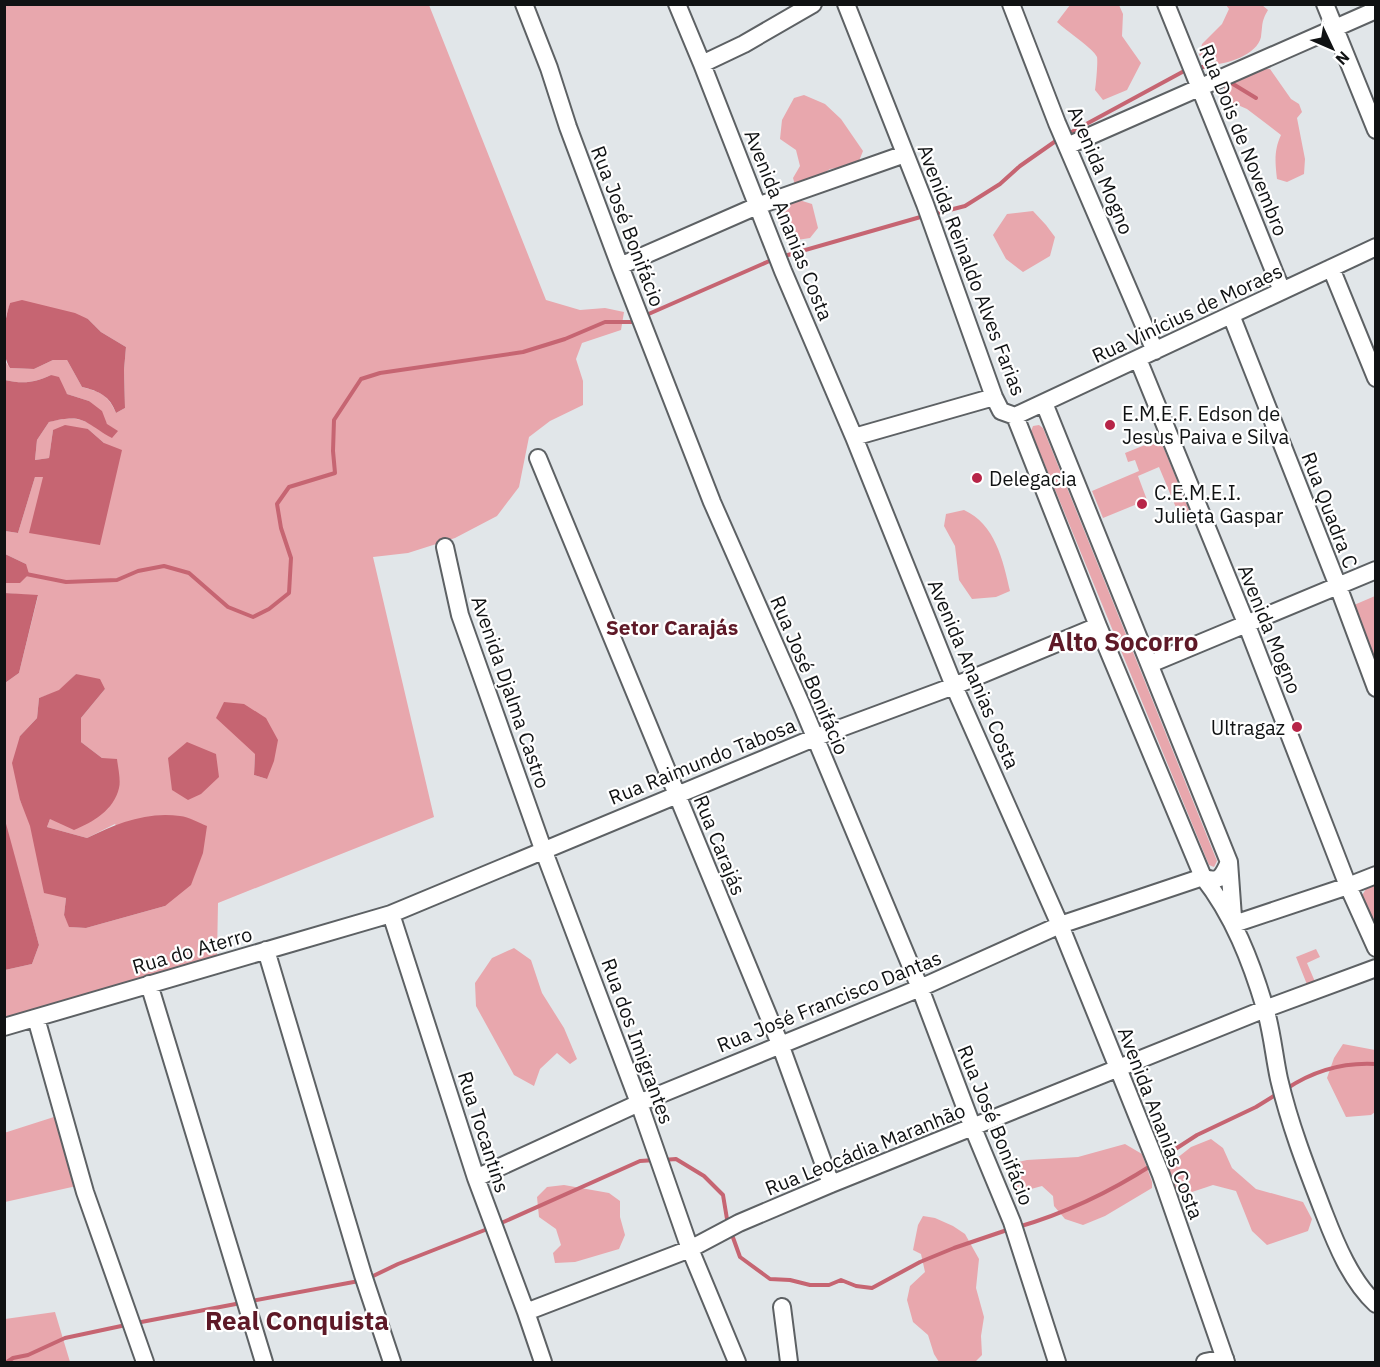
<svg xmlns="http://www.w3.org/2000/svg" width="1380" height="1367" viewBox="0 0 1380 1367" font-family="'IBM Plex Sans',sans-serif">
  <rect width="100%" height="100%" fill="#e1e6e9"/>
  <path fill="#e8a7ad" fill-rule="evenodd" d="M4,5H429L546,300L580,310L605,308L624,312L621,330L582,343L576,359L583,381V405L550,421L529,437L519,487L497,516L455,538L408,553L373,557L434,817L218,903L217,956L5,1019V970L32,964L39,945L4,820L5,683L19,673L38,596L5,593V583H20L26,564L5,554V531L18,533L35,477H44L104,443L88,429L53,430L49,458L35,460L37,440L49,422C72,416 83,417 102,432L107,424L89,401L67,394L51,375C34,383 22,384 5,380V361L10,368L34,369L53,360H67L82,387C101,392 108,395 116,413L125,408L124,370L126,347L101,332L88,319L10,303L5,320ZM76,674L105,689L81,718V742L102,758L50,819L47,827L87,838L115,824L165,906L86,928L70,927L64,915L66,898L20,800V736L37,718L39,698L59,691ZM255,754L267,779L254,775Z
    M1070,5H1119L1123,14L1122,36L1141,63L1127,90L1103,100L1095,90C1096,84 1098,62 1097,57C1094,49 1065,30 1057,22Z
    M1226,5H1262L1268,10C1261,22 1263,24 1261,37C1257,55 1227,64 1211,65L1199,55L1202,44L1222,24L1229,9Z
    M1260,69H1270L1291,99L1299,104L1302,112L1297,118L1305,159L1304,174L1287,182L1277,179C1275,162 1274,150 1281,135L1247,109L1231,102L1222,85Z
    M804,95L825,104L841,119L863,151L859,161L844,167L830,169L819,176L795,185L793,178L800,166L796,150L780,139L782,120L794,98Z
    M796,199L812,204L818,228L810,238L791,241C777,229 777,220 784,204Z
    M1033,211L1046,225L1055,237L1050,256L1023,272L1006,259L993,235L1007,214Z
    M1039,425L1043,428L1217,861L1214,867L1209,865L1033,436L1031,431L1033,426Z
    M1160,439L1192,517L1182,522L1159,467L1138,476L1147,500L1103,518L1092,491L1139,471L1135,460L1128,462L1125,453Z
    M964,510C995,524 1003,560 1010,591L996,597L972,599L959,580L955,546L944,526L946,514Z
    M1375,596V674L1351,611L1354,605Z
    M1375,884V927L1373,926L1361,897L1366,889Z
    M514,948L531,960L542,993L564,1028L577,1059L570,1064L557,1053L540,1069L534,1086L514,1075L476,1006L475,983L492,958Z
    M1316,949L1320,957L1307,963L1316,984L1308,987L1296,957Z
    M1343,1044L1375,1050V1112L1371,1115L1346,1117L1327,1078L1334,1058Z
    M57,1116L81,1185L5,1202L4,1133Z
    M1211,1139L1223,1148L1232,1168L1256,1189L1303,1202L1312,1219L1308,1231L1267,1245L1252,1231L1236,1191L1213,1185L1192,1192L1175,1188L1167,1166L1191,1147Z
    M1125,1144L1142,1154L1152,1182V1188L1105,1216L1083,1225L1065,1219L1054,1206L1053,1196L1042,1186L1020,1192L1009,1179L1014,1163L1027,1160L1078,1157Z
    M564,1185L609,1193L620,1201V1217L625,1235L619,1249L575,1262L555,1263L553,1253L561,1245L556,1229L539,1217L537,1197L547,1187Z
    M923,1216L935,1218L953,1226L965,1234L979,1259L976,1288L984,1317L981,1336L982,1355L975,1362H939L934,1354L928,1335L913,1322L907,1300L910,1286L925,1272L921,1254L913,1250L918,1225Z
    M55,1312L70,1362H5V1319Z"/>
  <path fill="#c66572" d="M22,300L75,313L88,319L101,332L126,347L124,370L125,408L116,413C110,396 99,391 82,387L67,360H53L34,369L10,368C0,353 4,320 10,303Z
    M51,375L59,377L67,394L89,401L102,411L107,424L118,431L112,438C83,422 85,413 49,422L37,440L35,460L49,458L53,430L65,425L88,429L104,443L122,450L100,545L29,533L43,477H35L18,533L5,531V380C23,384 34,383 51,375Z
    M5,554L26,564L29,574L20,583H5Z
    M5,593L38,595L19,673L5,683Z
    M76,674L100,679L105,689L81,718V742L102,758L117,759C118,768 121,780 119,788C114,810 93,822 74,830L50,819L47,827L87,838C115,824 147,811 180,816C189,817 199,823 207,826L203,853L191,885L165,906L86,928L69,927L64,915L66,898L44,893L30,826L20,800L12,763L20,736L37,718L39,698L59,690Z
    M224,702L244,704L266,718L278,740L274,761L267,779L254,775L255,754L216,718Z
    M187,742L216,754L219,777L201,794L188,800L172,790L168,758Z
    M5,820L39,945L32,964L5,970Z"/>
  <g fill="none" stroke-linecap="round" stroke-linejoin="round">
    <path stroke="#c66572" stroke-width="4" d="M1196,67H1205L1217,74
      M1228,81L1256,98
      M1066,135L1186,70
      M934,214L965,206L1000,184L1020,166L1060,138
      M781,257L924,216
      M644,316L774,259
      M26,574L66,582L117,580L138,571L164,566L189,573L228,607L253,617L269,609L289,593L291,558L281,528L277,504L289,487L335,473L333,451L334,420L361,379L380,373L523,352L565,339L605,322H632L637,319
      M1286,1089C1313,1071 1343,1062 1376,1064
      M1160,1159L1197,1135L1256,1107L1277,1094
      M663,1160L676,1159L704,1176L723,1195L728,1225
      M499,1224L640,1161L655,1160
      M1018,1227C1066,1213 1110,1192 1152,1165
      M731,1232L740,1257L770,1279L790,1280L810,1285H829L841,1280L856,1286L872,1288L920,1262L954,1248L1010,1229
      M369,1278L398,1264L490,1228
      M251,1301L359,1281
      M136,1323L241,1303
      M7,1362L13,1358L28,1355L65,1338L126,1325"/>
    <g stroke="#5d6164" stroke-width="20">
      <path id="minor" d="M524,4L549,68L568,127L620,266L712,502L802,706L920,988L973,1128L1012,1222L1057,1362
        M677,4L702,64L783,271L854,437L954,686L1060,925L1118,1068L1161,1175L1226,1362
        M846,4L925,204L994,397L1001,411L1015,416L1098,626L1203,877C1219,884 1223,876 1229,862L1044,403
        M1011,4L1057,123L1155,351
        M1166,4L1282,291
        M1325,4L1376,130
        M702,64L744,44L813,4
        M1067,146L1376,10
        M620,266L757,206L905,154
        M1331,268L1376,378
        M1231,315L1338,586L1376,688
        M1138,359L1246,623L1348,886L1376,948
        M1015,416L1376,247
        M854,437L994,397
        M538,458L780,1044L831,1184
        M445,547L460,615L543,849L639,1103L690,1249L737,1362
        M1150,664L1376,570
        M1229,862L1233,917
        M391,914L476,1178L526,1312L543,1362
        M1234,924L1348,886L1376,875
        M266,950L363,1275L392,1362
        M149,984L264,1362
        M36,1018L85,1192L145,1362
        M4,1027L391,914L814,738L954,686L1098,626
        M476,1178L639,1103L920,988L1060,925L1203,877C1233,915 1251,961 1265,1008C1272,1031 1274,1056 1279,1079C1290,1126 1307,1169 1324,1213C1336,1244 1351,1281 1376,1304
        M782,1307L789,1362
        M526,1312L690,1249L739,1223L831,1184L1265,1009L1376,968
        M1205,1362L1225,1358"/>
    </g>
    <use href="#minor" stroke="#fff" stroke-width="16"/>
  </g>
  <g fill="#b72548" stroke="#fff" stroke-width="2">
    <circle cx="1110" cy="425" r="6"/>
    <circle cx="977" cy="478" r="6"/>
    <circle cx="1142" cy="504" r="6"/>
    <circle cx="1297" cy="727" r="6"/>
  </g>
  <g text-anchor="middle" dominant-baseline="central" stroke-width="4.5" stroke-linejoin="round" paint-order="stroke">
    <g font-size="20" fill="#101213" stroke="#fff">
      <text transform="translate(1244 140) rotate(68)">Rua Dois de Novembro</text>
      <text transform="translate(1101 170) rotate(67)">Avenida Mogno</text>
      <text transform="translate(789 225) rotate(68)">Avenida Ananias Costa</text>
      <text transform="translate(628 226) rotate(69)">Rua José Bonifácio</text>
      <text transform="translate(972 270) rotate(69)">Avenida Reinaldo Alves Farias</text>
      <text transform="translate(1187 313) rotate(-25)">Rua Vinícius de Moraes</text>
      <text transform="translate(1330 510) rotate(69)">Rua Quadra C</text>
      <text transform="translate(1270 629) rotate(68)">Avenida Mogno</text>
      <text transform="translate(974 674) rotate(67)">Avenida Ananias Costa</text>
      <text transform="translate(810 675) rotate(67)">Rua José Bonifácio</text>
      <text transform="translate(511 692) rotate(71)">Avenida Djalma Castro</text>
      <text transform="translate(702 761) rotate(-22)">Rua Raimundo Tabosa</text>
      <text transform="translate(720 845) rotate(68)">Rua Carajás</text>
      <text transform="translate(192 950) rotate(-16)">Rua do Aterro</text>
      <text transform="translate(829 1001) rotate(-22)">Rua José Francisco Dantas</text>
      <text transform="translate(638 1041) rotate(70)">Rua dos Imigrantes</text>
      <text transform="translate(1161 1123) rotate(69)">Avenida Ananias Costa</text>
      <text transform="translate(996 1125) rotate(68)">Rua José Bonifácio</text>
      <text transform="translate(484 1132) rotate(72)">Rua Tocantins</text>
      <text transform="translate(865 1149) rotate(-22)">Rua Leocádia Maranhão</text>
    </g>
    <g font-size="20" fill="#101213" stroke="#fff" text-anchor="start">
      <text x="1122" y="413">E.M.E.F. Edson de<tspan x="1122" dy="23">Jesus Paiva e Silva</tspan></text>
      <text x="989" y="478">Delegacia</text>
      <text x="1154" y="492">C.E.M.E.I.<tspan x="1154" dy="23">Julieta Gaspar</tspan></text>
      <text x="1285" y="727" text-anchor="end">Ultragaz</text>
    </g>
    <g font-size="21" font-weight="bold" fill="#5e1927" stroke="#fff">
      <text x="672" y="627">Setor Carajás</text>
    </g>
    <g font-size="26" font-weight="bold" fill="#5e1927" stroke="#fff">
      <text x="1123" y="641">Alto Socorro</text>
      <text x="297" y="1320">Real Conquista</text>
    </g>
  </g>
  <rect width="1380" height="1367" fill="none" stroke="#101213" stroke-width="12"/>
  <g transform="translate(1332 48) rotate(134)" stroke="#ffffff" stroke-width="4.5" paint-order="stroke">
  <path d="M0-4.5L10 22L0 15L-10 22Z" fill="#101213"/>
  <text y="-9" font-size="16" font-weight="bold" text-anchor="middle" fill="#101213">N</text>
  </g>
</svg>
